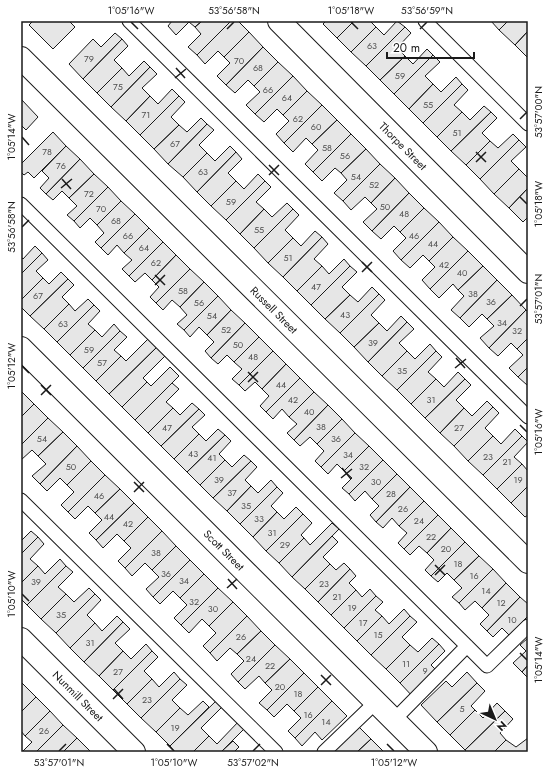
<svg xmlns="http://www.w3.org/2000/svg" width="549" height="773" viewBox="0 0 549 773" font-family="Jost,sans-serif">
  <rect width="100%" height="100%" fill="#fff"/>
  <path fill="#e6e6e6" stroke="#1a1a1a" d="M33,21H69L75,27L53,49L29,25Z
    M172,21H202L195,27L189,22L176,35L168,26Z
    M202,21H231L197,55L188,47L201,34L195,27Z
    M231,21H238L249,32L224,57L218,51L205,64L197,55Z
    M326,21H354L337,38L323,24Z
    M354,21H370L376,27L351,52L337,38Z
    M397,21L405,27L366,66L351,52L376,27L384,35Z
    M491,21H508L499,30Z
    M508,21H528V31L515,45L499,30Z
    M405,27L411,33L397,48L405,56L380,80L366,66Z
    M528,31V58L515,45Z
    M249,32L263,47L226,85L217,76L230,63L224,57Z
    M115,33L122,39L83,79L69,64L93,39L101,47Z
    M122,39L128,46L114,60L122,68L97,93L83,79Z
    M263,47L278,62L254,86L248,80L235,93L226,85Z
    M427,49L433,55L394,94L380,80L405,56L413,64Z
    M433,55L440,62L425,76L433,84L409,109L394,94Z
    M144,61L150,67L111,107L97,93L122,68L129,76Z
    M278,62L293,76L255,114L246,105L260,92L254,86Z
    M150,67L157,74L142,88L150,96L126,121L111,107Z
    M293,76L307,91L283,115L277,109L264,122L255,114Z
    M456,77L462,84L423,123L409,109L433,84L441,92Z
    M462,84L468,90L454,105L462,112L437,137L423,123Z
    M172,89L179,96L140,135L126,121L150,96L158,104Z
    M307,91L322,105L284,143L276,134L289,121L283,115Z
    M179,96L185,102L171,117L179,125L154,149L140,135Z
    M21,99L38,117L26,130L21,125Z
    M322,105L337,120L312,144L306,138L293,152L284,143Z
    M484,106L491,112L451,151L437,137L462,112L470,120Z
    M491,112L497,118L482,133L490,141L466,165L451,151Z
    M201,118L207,124L168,164L154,149L179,125L187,132Z
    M337,120L351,134L313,172L305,164L318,150L312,144Z
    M207,124L214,130L199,145L207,153L183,177L168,164Z
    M53,132L66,146L34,178L28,172L24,175L21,172V164Z
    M351,134L366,149L341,173L335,168L322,181L313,172Z
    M513,134L519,140L480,179L466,165L490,141L498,148Z
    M519,140L526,147L511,161L519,169L494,194L480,179Z
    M66,146L80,159L46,194L40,188L49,178L42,171Z
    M230,146L236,152L197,192L183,177L207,153L215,161Z
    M366,149L380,164L343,201L334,193L347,180L341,173Z
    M236,152L242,159L228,173L236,181L211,206L197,192Z
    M80,159L94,174L69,198L62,191L53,200L46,194Z
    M380,164L395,178L371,203L365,197L351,210L343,201Z
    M519,169L527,177L528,175V188L509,208L494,194Z
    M94,174L108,187L74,221L67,215L77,206L69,198Z
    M258,174L265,181L226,220L211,206L236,181L244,189Z
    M395,178L409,193L372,231L363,222L377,209L371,203Z
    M265,181L271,187L256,202L264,209L240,234L226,220Z
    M108,187L121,201L97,225L90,218L80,228L74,221Z
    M528,188V217L523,222L509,208Z
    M409,193L424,208L400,232L394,226L381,239L372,231Z
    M121,201L135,214L101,248L95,242L104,233L97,225Z
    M287,203L293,209L254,248L240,234L264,209L272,217Z
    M424,208L439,222L401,260L393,251L406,238L400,232Z
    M293,209L299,215L285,230L293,238L268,263L254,248Z
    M135,214L149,228L124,253L117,245L108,255L101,248Z
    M439,222L453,237L429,261L423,255L410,268L401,260Z
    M149,228L163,242L129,276L122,269L132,260L124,253Z
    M315,231L322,237L283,277L268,263L293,238L301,246Z
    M322,237L328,244L314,259L322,266L297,291L283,277Z
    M453,237L468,251L430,289L422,280L435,267L429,261Z
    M163,242L176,255L152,280L145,273L135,282L129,276Z
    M35,246L42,253L21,274V257L23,259Z
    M468,251L483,266L458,290L453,284L439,298L430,289Z
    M42,253L48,260L36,271L43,278L21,300V274Z
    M176,255L190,269L156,303L150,297L159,287L152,280Z
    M344,259L350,266L311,305L297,291L322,266L329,274Z
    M350,266L357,272L342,287L350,295L325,319L311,305Z
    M483,266L497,280L460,318L451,310L464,296L458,290Z
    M190,269L204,282L180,307L172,300L163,310L156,303Z
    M61,272L68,279L30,316L21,307V300L43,278L49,284Z
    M68,279L74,285L62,297L69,304L44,329L30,316Z
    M497,280L512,295L487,319L482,314L469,327L460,318Z
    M204,282L218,296L184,330L177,324L187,315L180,307Z
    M372,287L379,294L340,333L325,319L350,295L358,302Z
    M379,294L385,300L371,315L379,323L354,347L340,333Z
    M512,295L526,310L489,348L480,338L494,326L487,319Z
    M218,296L231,310L207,335L199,327L190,337L184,330Z
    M88,299L94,305L57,342L44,329L69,304L75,311Z
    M94,305L100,311L88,324L95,330L70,355L57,342Z
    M231,310L245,323L211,358L205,351L214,342L207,335Z
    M526,310L528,312V338L517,349L511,343L498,356L489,348Z
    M401,316L407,322L368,362L354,347L379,323L387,331Z
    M407,322L414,329L399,343L407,351L382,376L368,362Z
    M245,323L259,337L234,362L227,355L218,364L211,358Z
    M114,324L120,331L83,368L70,355L95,330L102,337Z
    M120,331L127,337L114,350L121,356L96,381L83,368Z
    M259,337L273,351L239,385L232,379L242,369L234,362Z
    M149,338L158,346L109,394L96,381L121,356L126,361Z
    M528,338V367L518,377L509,368L523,355L517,349Z
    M430,344L436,351L397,390L382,376L407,351L415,359Z
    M158,346L166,355L143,378L147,382L122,407L109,394Z
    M273,351L286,364L262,389L255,382L245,391L239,385Z
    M436,351L442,357L428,372L436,379L411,404L397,390Z
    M286,364L300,378L266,412L260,406L269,396L262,389Z
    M170,367L179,376L135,420L122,407L147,382L151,386Z
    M528,367V384L527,385L518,377Z
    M458,372L465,379L425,418L411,404L436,379L444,387Z
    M300,378L314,392L289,417L282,409L273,419L266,412Z
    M465,379L471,385L456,400L464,408L440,433L425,418Z
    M172,383L179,389L166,402L173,408L148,433L135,420Z
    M21,391L34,404L21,417Z
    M314,392L328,405L294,440L287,433L297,424L289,417Z
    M487,401L493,407L454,446L440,433L464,408L472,416Z
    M192,403L199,409L161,446L148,433L173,408L180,415Z
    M34,404L48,418L21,445V417Z
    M328,405L342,419L317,444L310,437L300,446L294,440Z
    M493,407L499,413L485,428L493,436L468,461L454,446Z
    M199,409L205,415L192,427L199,434L174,459L161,446Z
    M48,418L63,432L38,456L32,450L21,460V445Z
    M342,419L355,433L321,467L315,461L324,451L317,444Z
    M218,429L225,435L187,472L174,459L199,434L206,441Z
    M515,429L522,436L483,475L468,461L493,436L501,444Z
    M63,432L77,446L40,484L32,476L46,464L38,456Z
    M355,433L369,446L344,471L337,464L328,474L321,467Z
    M225,435L231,441L219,454L225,460L200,485L187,472Z
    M522,436L528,442L514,457L522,464L497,489L483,475Z
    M77,446L91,461L67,485L60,478L47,491L40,484Z
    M369,446L383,460L349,494L342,488L352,478L344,471Z
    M244,455L251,461L213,498L200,485L225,460L232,467Z
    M383,460L397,474L372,499L365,491L355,501L349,494Z
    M91,461L105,475L68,512L61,505L74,492L67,485Z
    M251,461L257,467L245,480L251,486L227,511L213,498Z
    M522,464L528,471V486L511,503L497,489Z
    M397,474L410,487L376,522L370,515L379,506L372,499Z
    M105,475L120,489L95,513L88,506L75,519L68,512Z
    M271,480L277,487L240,524L227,511L251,486L258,493Z
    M528,486V515L525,517L511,503Z
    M277,487L283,493L271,506L277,512L253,537L240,524Z
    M410,487L424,501L399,526L392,518L383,528L376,522Z
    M120,489L134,503L96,540L89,533L102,520L95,513Z
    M424,501L438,515L404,549L398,543L407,533L399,526Z
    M134,503L148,517L124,541L117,534L103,548L96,540Z
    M296,507L303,514L266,551L253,537L277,512L284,519Z
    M303,514L312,523L301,535L304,538L279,563L266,551Z
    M438,515L451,528L427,553L419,546L410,555L404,549Z
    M148,517L162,531L125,568L118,561L131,548L124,541Z
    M332,523L339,529L292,577L279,563L304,538L310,545Z
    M451,528L465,542L431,576L425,570L434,560L427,553Z
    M31,531L38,537L21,554V541Z
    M162,531L176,546L152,570L145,563L132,576L125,568Z
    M332,536L338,542L323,557L330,564L305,589L292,577Z
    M38,537L44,544L30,559L38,566L21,583V554Z
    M465,542L479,556L454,580L447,573L438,582L431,576Z
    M176,546L190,560L153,597L146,589L159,577L152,570Z
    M479,556L493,569L459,603L452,597L462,588L454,580Z
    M60,559L66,566L27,605L21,599V583L38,566L45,574Z
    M190,560L204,574L180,598L173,591L160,604L153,597Z
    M344,563L350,569L318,602L305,589L330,564L336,570Z
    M66,566L73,572L58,587L66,594L41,619L27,605Z
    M350,569L356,576L349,583L356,590L331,615L318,602Z
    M493,569L506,583L482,608L475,601L465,610L459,603Z
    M204,574L218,588L181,625L174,618L187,605L180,598Z
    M506,583L520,597L487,631L480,624L489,615L482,608Z
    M89,588L95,594L56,633L41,619L66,594L74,602Z
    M218,588L233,602L209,626L202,619L189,633L181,625Z
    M370,589L376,596L344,628L331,615L356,590L362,597Z
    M95,594L101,600L87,615L95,623L70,648L56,633Z
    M376,596L383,602L375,610L382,616L357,641L344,628Z
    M520,597L528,604V616L509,635L502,628L493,637L487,631Z
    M233,602L247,616L210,653L203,646L216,633L209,626Z
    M404,609L410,616L371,655L357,641L382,616L389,624Z
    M117,616L123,622L84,662L70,648L95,623L102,631Z
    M247,616L261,631L237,654L230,648L217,661L210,653Z
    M410,616L417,622L402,637L410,645L386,669L371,655Z
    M123,622L130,629L115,643L123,651L99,676L84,662Z
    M261,631L275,645L238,682L231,674L244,661L237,654Z
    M432,638L439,644L400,683L386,669L410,645L418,652Z
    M528,638V665L522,672L513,663L526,651L520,645Z
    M146,644L152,651L113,690L99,676L123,651L131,659Z
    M439,644L445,651L431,665L439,673L414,698L400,683Z
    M275,645L290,659L265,683L259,676L245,689L238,682Z
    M152,651L158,657L144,671L152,679L127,704L113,690Z
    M290,659L304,673L267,710L259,703L272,690L265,683Z
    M528,665V678L522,672Z
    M174,672L180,679L141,718L127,704L152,679L159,687Z
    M467,672L477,683L437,722L421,705L446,681L452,687Z
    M304,673L318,687L294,711L287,704L274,717L267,710Z
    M180,679L187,685L172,700L180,708L156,732L141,718Z
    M22,683L36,697L21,712V684Z
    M477,683L485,691L471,706L475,710L450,735L437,722Z
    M318,687L332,701L295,738L288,731L301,718L294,711Z
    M36,697L50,711L25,736L21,731V712Z
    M217,700L223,706L201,728L209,736L193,752H175L170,746Z
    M203,701L209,707L170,746L156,732L180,708L188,715Z
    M332,701L347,716L322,740L315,732L302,746L295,738Z
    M497,703L505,711L465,750L450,735L475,710L483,718Z
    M50,711L63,725L36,752H22L32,742L25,736Z
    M505,711L513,719L500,733L506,740L494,752H467L465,750Z
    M240,720L247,726L221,752H193L209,736L217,744Z
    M356,724L371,739L357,752H336L332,749Z
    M63,725L77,738L63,752H36Z
    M77,738L91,752H63Z
    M528,738V752H494L506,740L516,747Z
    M371,739L384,752H357Z
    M233,741L239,747L234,752H221Z"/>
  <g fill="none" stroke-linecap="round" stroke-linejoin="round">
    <g stroke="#1a1a1a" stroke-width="15">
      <path id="service" d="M129,21L528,417
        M425,21L528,124
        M21,204L467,646
        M21,500L276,752
        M394,720L467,646L487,666L528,626
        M324,752L376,702"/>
    </g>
    <g stroke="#1a1a1a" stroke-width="24">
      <path id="minor" d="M279,21L528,272
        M21,58L528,562
        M21,348L426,752
        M21,639L134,752"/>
    </g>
    <use href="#service" stroke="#fff" stroke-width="13"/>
    <use href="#minor" stroke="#fff" stroke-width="22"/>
  </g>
  <path fill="none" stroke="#1a1a1a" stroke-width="1.5" d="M131,22L138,29M351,22L358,29M227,29L234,22M420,29L427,22M176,68L185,78M175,78L186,69M520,119L527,112M22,137L29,145M476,152L486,162M476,162L486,152M269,165L279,175M269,175L279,165M62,179L71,189M61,188L72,179M520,197L527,204M22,227L29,220M362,262L372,272M362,272L372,262M155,275L165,285M155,285L165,275M520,306L527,299M456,358L465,368M22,366L29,373M455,368L466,359M248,372L258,382M248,382L258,372M41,385L51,395M41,395L51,385M520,425L527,432M342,468L351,479M341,478L352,469M134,482L144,492M134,492L144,482M435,565L445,575M435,575L445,565M228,579L237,589M227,588L237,579M22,594L29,601M520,653L527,660M321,675L331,685M321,685L331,675M114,689L123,699M113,699L123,689M167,744L174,751M387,744L394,751M59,751L66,744M253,751L260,744"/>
  <g text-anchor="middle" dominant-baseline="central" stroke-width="3" stroke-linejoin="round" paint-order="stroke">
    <g font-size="9" fill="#4d4d4d">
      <text x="372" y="45">63</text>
      <text x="89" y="58">79</text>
      <text x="239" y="60">70</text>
      <text x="258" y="67">68</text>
      <text x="400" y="75">59</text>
      <text x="118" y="86">75</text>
      <text x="268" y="89">66</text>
      <text x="287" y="97">64</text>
      <text x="428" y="104">55</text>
      <text x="146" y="114">71</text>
      <text x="298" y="118">62</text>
      <text x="316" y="126">60</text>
      <text x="457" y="132">51</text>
      <text x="175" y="143">67</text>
      <text x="327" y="147">58</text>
      <text x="47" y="151">78</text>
      <text x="345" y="155">56</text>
      <text x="61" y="165">76</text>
      <text x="203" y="171">63</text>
      <text x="356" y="176">54</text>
      <text x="374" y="184">52</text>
      <text x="89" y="193">72</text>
      <text x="231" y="201">59</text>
      <text x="385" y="206">50</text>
      <text x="101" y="208">70</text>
      <text x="404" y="213">48</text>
      <text x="116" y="220">68</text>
      <text x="259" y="229">55</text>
      <text x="128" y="235">66</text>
      <text x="414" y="235">46</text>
      <text x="433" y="243">44</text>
      <text x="144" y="247">64</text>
      <text x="288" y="257">51</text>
      <text x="156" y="262">62</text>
      <text x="444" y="264">42</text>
      <text x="462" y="272">40</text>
      <text x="316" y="286">47</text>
      <text x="183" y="290">58</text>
      <text x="473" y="293">38</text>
      <text x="38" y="295">67</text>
      <text x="491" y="301">36</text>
      <text x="199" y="302">56</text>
      <text x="345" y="314">43</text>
      <text x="212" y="315">54</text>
      <text x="502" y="322">34</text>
      <text x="63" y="323">63</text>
      <text x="226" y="329">52</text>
      <text x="517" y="330">32</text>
      <text x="373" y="342">39</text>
      <text x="238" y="344">50</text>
      <text x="89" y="349">59</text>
      <text x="253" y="356">48</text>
      <text x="102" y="362">57</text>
      <text x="402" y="370">35</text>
      <text x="281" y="384">44</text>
      <text x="293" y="399">42</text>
      <text x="431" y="399">31</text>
      <text x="309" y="411">40</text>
      <text x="321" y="426">38</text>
      <text x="167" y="427">47</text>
      <text x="459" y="427">27</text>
      <text x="42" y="438">54</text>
      <text x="336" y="438">36</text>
      <text x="193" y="453">43</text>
      <text x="348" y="454">34</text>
      <text x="488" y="456">23</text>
      <text x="212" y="457">41</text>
      <text x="507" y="461">21</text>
      <text x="71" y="466">50</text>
      <text x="364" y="466">32</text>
      <text x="219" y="479">39</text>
      <text x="518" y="479">19</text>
      <text x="376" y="481">30</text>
      <text x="232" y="492">37</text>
      <text x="391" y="493">28</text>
      <text x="99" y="495">46</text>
      <text x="246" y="505">35</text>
      <text x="403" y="508">26</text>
      <text x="109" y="516">44</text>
      <text x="259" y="518">33</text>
      <text x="419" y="520">24</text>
      <text x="128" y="523">42</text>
      <text x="272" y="532">31</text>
      <text x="431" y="536">22</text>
      <text x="285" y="544">29</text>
      <text x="446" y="548">20</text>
      <text x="156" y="552">38</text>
      <text x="458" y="563">18</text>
      <text x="166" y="573">36</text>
      <text x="474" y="575">16</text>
      <text x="184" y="580">34</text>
      <text x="36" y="581">39</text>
      <text x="324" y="583">23</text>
      <text x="486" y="590">14</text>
      <text x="337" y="596">21</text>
      <text x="194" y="601">32</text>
      <text x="501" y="602">12</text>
      <text x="352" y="607">19</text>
      <text x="213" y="608">30</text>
      <text x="61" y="614">35</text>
      <text x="512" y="619">10</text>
      <text x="363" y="622">17</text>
      <text x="378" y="634">15</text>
      <text x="241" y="636">26</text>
      <text x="90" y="642">31</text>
      <text x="251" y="658">24</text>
      <text x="406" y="663">11</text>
      <text x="270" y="665">22</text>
      <text x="425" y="670">9</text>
      <text x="118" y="671">27</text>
      <text x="280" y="686">20</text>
      <text x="298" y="693">18</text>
      <text x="147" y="699">23</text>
      <text x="462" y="708">5</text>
      <text x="308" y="714">16</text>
      <text x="326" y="721">14</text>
      <text x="175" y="727">19</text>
      <text x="44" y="730">26</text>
    </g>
    <g font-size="11" fill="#1a1a1a" stroke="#fff">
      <text transform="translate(403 146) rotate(45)">Thorpe Street</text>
      <text transform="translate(274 310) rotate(45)">Russell Street</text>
      <text transform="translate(224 550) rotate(45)">Scott Street</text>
      <text transform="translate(78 696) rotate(45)">Nunmill Street</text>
    </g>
  </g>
  <rect width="549" height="773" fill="none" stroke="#ffffff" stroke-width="44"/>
  <g transform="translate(495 719) rotate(136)" stroke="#ffffff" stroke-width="3" paint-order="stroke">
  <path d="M0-3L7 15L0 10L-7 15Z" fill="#1a1a1a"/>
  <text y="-6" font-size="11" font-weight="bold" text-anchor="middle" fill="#1a1a1a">N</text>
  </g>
  <path d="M387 52v6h87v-6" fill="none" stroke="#1a1a1a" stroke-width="2"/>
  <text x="393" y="52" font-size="12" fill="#1a1a1a" stroke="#ffffff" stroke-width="3" paint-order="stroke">20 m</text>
  <rect x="22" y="22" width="505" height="729" fill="none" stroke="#1a1a1a" stroke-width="1.5"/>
  <g font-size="10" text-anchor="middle" fill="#1a1a1a">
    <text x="131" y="14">1°05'16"W</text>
    <text x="234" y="14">53°56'58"N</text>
    <text x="351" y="14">1°05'18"W</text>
    <text x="427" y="14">53°56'59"N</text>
    <text transform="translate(538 112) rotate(-90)" y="4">53°57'00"N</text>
    <text transform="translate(11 137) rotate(-90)" y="4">1°05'14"W</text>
    <text transform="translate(538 204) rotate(-90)" y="4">1°05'18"W</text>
    <text transform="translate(11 227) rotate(-90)" y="4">53°56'58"N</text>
    <text transform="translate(538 299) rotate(-90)" y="4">53°57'01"N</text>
    <text transform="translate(11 366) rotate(-90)" y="4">1°05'12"W</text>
    <text transform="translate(538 432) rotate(-90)" y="4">1°05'16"W</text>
    <text transform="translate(11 594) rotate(-90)" y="4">1°05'10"W</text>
    <text transform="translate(538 660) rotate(-90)" y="4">1°05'14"W</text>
    <text x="59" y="766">53°57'01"N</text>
    <text x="174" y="766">1°05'10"W</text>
    <text x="253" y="766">53°57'02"N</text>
    <text x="394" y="766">1°05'12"W</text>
  </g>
</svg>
